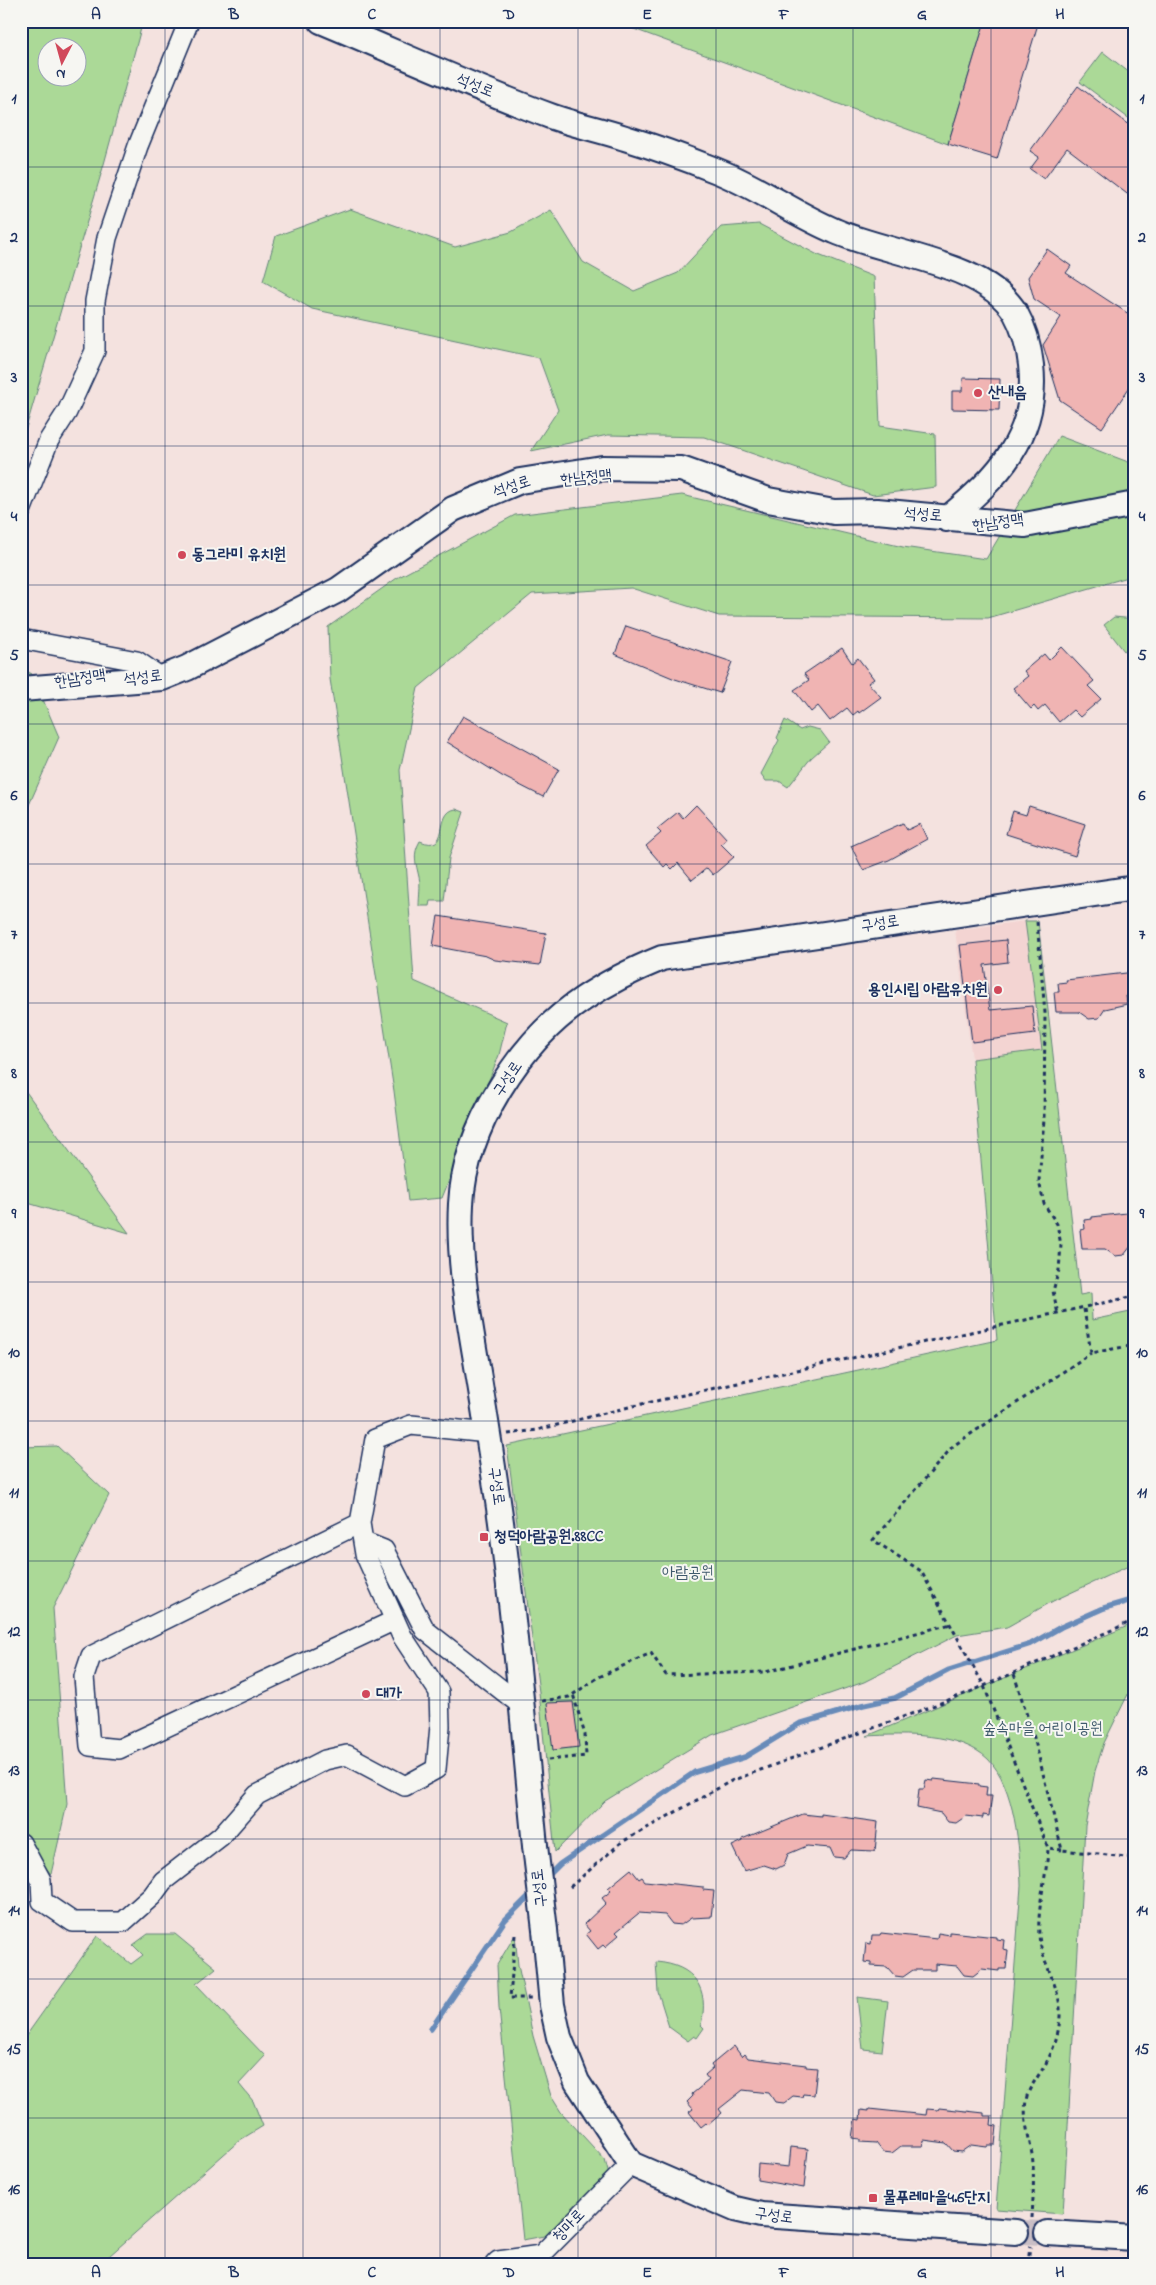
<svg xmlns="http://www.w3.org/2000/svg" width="1156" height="2285" viewBox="0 0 1156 2285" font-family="'Indie Flower','Poor Story',sans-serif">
  <rect width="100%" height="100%" fill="#f4e2df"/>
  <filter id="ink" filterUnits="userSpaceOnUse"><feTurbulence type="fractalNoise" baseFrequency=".02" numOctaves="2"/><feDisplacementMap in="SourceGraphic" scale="10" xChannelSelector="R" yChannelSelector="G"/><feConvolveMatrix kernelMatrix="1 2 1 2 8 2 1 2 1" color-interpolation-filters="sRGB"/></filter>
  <g filter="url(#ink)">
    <path fill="#f3d4d2" d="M1025,921L1042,1050L972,1059L955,930Z"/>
    <path fill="#abd997" stroke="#63847a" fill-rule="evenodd" d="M21,21H143L104,164L21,445ZM48,48H78V78H48Z
      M612,21H985L948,144Z
      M1103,52L1135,77V123L1080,82Z
      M350,209L455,247L511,232L551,210L583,262L634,291L678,273L721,227L759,224L816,254L874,277L880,426L935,434L936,487L873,495L704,437L608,435L531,451L558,410L539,358L312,309L263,281L276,236Z
      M1059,436L1131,463L1135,462V575L988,618L719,616L631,588L532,594L418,688L400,770L414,981L507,1022L499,1055L442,1198L408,1201L394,1091L330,679L328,627L397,578L515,515L682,495L903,547L986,559Z
      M1114,617L1135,619V644L1124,651L1104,625Z
      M21,668L32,674L59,737L21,823Z
      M785,720L800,730L808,727L820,730L829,742L811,758L788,787L779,781H766L761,774L779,740L777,738Z
      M456,809L464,812L449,858L444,901H430L429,906H419C419,897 421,885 419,877C416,863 412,855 420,841C452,854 433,812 456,809Z
      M1025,921H1038L1080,1295L1091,1293L1092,1320L1135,1311V1563L1053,1601L1007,1627L957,1635L864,1682L712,1735L605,1801L555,1852L539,1692L507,1446L997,1340L972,1059L1042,1050Z
      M21,1081L24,1089L129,1233L21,1201Z
      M57,1446L109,1495L53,1608L67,1804L51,1874L21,1839V1447Z
      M1135,1623V1680L1104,1743L1095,1771L1085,1826L1063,2214L996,2209L1021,1886C1020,1849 1015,1786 988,1759C960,1732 903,1734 867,1736Z
      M148,1934H175L216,1968L196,1984L265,2056L239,2084L253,2101L263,2126L240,2140L100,2264H21V2043L97,1936L131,1964L143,1955L133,1945Z
      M515,1935L518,1965L533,2036L551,2096L561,2112L605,2160L609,2175L549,2235L523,2240L499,2008L497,1965Z
      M656,1962C694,1965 710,1988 701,2025L704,2028L697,2038L694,2036L688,2041L669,2027L658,1992Z
      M857,1997L888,2001L882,2051L863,2049Z"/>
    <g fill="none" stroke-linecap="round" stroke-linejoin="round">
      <path stroke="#688bb9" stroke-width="5.5" d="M545,1879L560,1864L695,1772L745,1757L799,1724L863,1705L895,1698L949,1670L1031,1644L1061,1627L1104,1608L1135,1599
        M431,2029L505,1920L534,1891"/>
    </g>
    <path fill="#f0b4b3" stroke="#1b2f5e" d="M985,21H1029L1038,24L997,159L948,144Z
      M1078,86L1135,129V200L1067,148L1044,179L1030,169L1039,157L1030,151Z
      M1047,249L1071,266L1066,273L1135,318V379L1102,428L1060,400L1043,345L1061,317L1034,299L1028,277Z
      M963,378L1000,379L999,410L952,409V391H962Z
      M626,626L732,662L720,693L675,679L615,654Z
      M1062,647L1094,681L1088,686L1101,699L1080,717L1073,710L1059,722L1045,705L1038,711L1034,706L1031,709L1013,688L1028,676L1024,671L1044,654L1049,660Z
      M842,648L852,663L858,658L874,679L868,683L881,697L859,713L858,711L853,715L847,708L830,721L818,706L811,712L794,690L809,680L804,674Z
      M463,716L559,769L543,797L502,776L447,742Z
      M696,805L727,839L721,844L734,857L713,875L707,868L692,880L678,863L672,869L667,864L664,867L646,846L661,833L657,829L678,812L683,818Z
      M1029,806L1085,824L1075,856L1006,834L1013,811L1026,815Z
      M903,823L907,830L920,824L927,839L889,860L863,870L851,846Z
      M438,916L546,933L540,965L495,960L486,956L433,946Z
      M1006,940L1008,962L984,965L990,1010L1032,1006L1035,1034L972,1042L960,945Z
      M1135,972V995L1126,996L1127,1004L1105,1009L1099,1018L1089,1019L1079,1012H1056L1054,992H1059L1058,983L1067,982L1066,980Z
      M1135,1212V1246H1131L1124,1255L1115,1256L1105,1249H1082L1080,1230L1085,1229L1084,1220L1092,1219V1217Z
      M573,1702L579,1747L553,1750L547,1703Z
      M934,1779L979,1784V1786L987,1787L986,1796H992L989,1816L983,1815V1818L966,1816L956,1823L948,1822L941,1813L917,1808L919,1789H924L926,1780L933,1781Z
      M803,1814L821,1816V1814L878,1822L875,1851L851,1850L844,1858L834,1857L830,1848L807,1846L788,1854L784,1865L776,1869L764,1865L744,1871L732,1846L743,1841L742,1839Z
      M631,1869L639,1879L642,1877L645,1881L703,1887V1890L714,1891L711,1917L691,1918L681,1925L672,1924L665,1915L639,1913L616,1932L619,1935L605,1947L603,1945L598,1949L586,1934L590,1931L584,1924L606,1903L602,1898L611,1891L608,1888Z
      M950,1932L996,1937V1939L1004,1940L1003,1949L1008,1950L1006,1969H999V1971L982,1969L973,1976L964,1975L957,1966L935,1964V1970H913L903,1977L895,1976L887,1967L871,1966V1963L864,1962L866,1943L871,1944L872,1935H880L881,1933L937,1939L938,1933L950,1935Z
      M734,2046L742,2057L745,2054L748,2058L806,2065V2067L817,2068L814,2095L803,2094L802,2097L793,2096L784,2103L775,2102L769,2093L743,2090L719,2109L722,2113L708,2125L706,2123L701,2127L689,2112L693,2109L687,2102L693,2096L692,2094L709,2080L705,2075L713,2068L711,2065Z
      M939,2108L984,2113V2116H992L991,2125L997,2126L995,2145H988L987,2147L971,2145L961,2152L953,2151L946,2143L924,2140L923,2146H901L892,2153L883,2152L876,2143L860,2142V2139L852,2138L855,2119L860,2120L861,2110L869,2111V2109L926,2115L927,2109L938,2110Z
      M791,2147L808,2149L804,2188L757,2180L758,2164L789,2167Z"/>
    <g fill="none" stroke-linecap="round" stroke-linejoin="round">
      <path stroke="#c9bec5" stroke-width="24" stroke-dasharray="24 12" stroke-linecap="butt" d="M1016,2232L1047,2233"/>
      <g stroke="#1b2f5e" stroke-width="22">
        <path id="minor" d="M21,511L49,440L67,412L95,351V301L107,238L138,146L189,21
          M21,639L137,661L162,678
          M360,1523L91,1656L84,1677L90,1746L119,1749L395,1620
          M364,1542L384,1550L425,1630L521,1705
          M21,1843L41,1880L42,1901L73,1922H123L152,1896L163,1881L221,1836L257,1795L325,1760L347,1755L405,1786L436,1769L440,1726L439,1692L402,1636L365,1554L360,1523L375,1439L411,1425L488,1433
          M495,2264L498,2261L541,2255L631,2164"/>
      </g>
      <g stroke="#1b2f5e" stroke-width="28">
        <path id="tertiary" d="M321,21C398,53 474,88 553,117C576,125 601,130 625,138C655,147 685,158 715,170C757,186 794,214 835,231C886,254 984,262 1015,312C1024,328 1029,347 1031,365C1039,436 998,477 947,519
          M21,689L162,678L187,668L338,590L453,509L520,481L602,468L681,469L768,500L834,512L877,511L1025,525L1135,504
          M535,1846C524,1734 515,1620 499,1508C492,1460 485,1413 477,1366C468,1313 458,1258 461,1204C465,1127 520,1041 583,999C608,982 635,969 662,958L1135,888
          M545,1930L552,2005L559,2037L577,2082L631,2164L735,2209L761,2215L1016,2232
          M1047,2233L1135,2238"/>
      </g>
      <path stroke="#1b2f5e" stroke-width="3" stroke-dasharray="4 4" stroke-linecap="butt" d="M1037,922L1045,1013L1044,1119L1039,1181L1044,1204L1057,1224L1061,1245L1059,1270L1053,1291L1058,1314
        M1084,1309L1091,1353L1135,1345
        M508,1434L537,1430L633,1406L1135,1296
        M1014,1674L1035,1741L1062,1850L1135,1858
        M542,1701L569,1697L599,1677L651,1653L666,1675L766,1672L951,1624
        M548,1760L586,1756L585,1735L573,1694
        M1062,1850L1048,1848L984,1686L921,1571L873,1540L953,1446L1091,1353
        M570,1887L622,1842L731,1781L970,1692L1135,1620
        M515,1935L510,1998H531
        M1032,2218C1033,2200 1034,2182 1033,2164C1032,2143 1021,2119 1027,2096C1030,2087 1035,2081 1040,2073C1051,2057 1059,2036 1060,2016C1062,1988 1041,1963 1039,1935C1037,1906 1047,1877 1048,1848
        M1028,2264L1030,2246"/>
      <use href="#minor" stroke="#f6f6f2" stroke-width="19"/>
      <use href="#tertiary" stroke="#f6f6f2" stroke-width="24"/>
      <g stroke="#1b2f5e" stroke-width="28" stroke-linecap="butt">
        <path id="tertiary-bridge" d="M535,1846L545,1930"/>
      </g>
      <use href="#tertiary-bridge" stroke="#f6f6f2" stroke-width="24"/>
    </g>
  </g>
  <path fill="none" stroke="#1b2f5e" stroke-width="1" stroke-opacity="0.55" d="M165,21V2264M303,21V2264M440,21V2264M578,21V2264M716,21V2264M853,21V2264M991,21V2264M21,167H1135M21,306H1135M21,446H1135M21,585H1135M21,724H1135M21,864H1135M21,1003H1135M21,1142H1135M21,1282H1135M21,1421H1135M21,1561H1135M21,1700H1135M21,1839H1135M21,1979H1135M21,2118H1135"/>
  <g fill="#d1495b" stroke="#f6f6f2" stroke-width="2">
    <circle cx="978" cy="393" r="5"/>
    <circle cx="182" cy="555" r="5"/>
    <circle cx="998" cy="990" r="5"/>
    <rect x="479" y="1532" width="10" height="10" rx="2.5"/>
    <circle cx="366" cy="1694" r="5"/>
    <rect x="868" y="2193" width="10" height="10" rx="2.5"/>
  </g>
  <g text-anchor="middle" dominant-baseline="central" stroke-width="4" stroke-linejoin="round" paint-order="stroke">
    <g font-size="16" fill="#1b2f5e" stroke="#f6f6f2">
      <text transform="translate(475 86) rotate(22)">석성로</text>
      <text transform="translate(586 478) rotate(-6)">한남정맥</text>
      <text transform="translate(512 487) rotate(-18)">석성로</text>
      <text transform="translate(923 515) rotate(4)">석성로</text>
      <text transform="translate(998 523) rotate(-8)">한남정맥</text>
      <text transform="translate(143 678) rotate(-7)">석성로</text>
      <text transform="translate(80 679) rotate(-9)">한남정맥</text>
      <text transform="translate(880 924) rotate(-9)">구성로</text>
      <text transform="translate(508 1079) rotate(-56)">구성로</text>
      <text transform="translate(496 1486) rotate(82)">구성로</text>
      <text transform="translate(540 1888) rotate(-97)">구성로</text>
      <text transform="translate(774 2216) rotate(8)">구성로</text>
      <text transform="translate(569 2226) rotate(-46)">청마로</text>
    </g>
    <g font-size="16" font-weight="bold" fill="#1b2f5e" stroke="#f6f6f2" text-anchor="start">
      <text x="988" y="393">산내음</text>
      <text x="192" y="555">동그라미 유치원</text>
      <text x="988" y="990" text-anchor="end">용인시립 아람유치원</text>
      <text x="494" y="1537">청덕아람공원.88CC</text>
      <text x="376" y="1694">대가</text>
      <text x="883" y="2198">물푸레마을4.6단지</text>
    </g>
    <g font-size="16" fill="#3f5a6c" stroke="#f6f6f2">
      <text x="688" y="1573">아람공원</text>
      <text x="1043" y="1729">숲속마을 어린이공원</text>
    </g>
  </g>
  <rect width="1156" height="2285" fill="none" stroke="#f6f6f2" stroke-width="55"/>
  <g transform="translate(62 62) rotate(186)"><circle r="24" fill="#f6f6f2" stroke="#9ea6b7"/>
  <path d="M0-4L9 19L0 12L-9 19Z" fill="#d1495b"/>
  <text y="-8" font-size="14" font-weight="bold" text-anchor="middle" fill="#1b2f5e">N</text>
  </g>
  <rect x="28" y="28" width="1100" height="2230" fill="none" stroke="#1b2f5e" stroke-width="2"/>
  <g font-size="16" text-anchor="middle" font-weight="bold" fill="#1b2f5e">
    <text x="96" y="19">A</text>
    <text x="234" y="19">B</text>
    <text x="372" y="19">C</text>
    <text x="509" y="19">D</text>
    <text x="647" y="19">E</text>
    <text x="784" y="19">F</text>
    <text x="922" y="19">G</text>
    <text x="1060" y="19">H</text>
    <text x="14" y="103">1</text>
    <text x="1142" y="103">1</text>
    <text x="14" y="242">2</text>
    <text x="1142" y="242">2</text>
    <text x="14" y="382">3</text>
    <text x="1142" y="382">3</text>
    <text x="14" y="521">4</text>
    <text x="1142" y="521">4</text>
    <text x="14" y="660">5</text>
    <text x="1142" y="660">5</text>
    <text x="14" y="800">6</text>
    <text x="1142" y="800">6</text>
    <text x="14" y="939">7</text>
    <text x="1142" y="939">7</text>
    <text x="14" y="1078">8</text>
    <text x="1142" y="1078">8</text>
    <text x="14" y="1218">9</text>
    <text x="1142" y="1218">9</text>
    <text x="14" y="1357">10</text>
    <text x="1142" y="1357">10</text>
    <text x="14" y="1497">11</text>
    <text x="1142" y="1497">11</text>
    <text x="14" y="1636">12</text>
    <text x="1142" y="1636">12</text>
    <text x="14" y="1775">13</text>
    <text x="1142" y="1775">13</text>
    <text x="14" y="1915">14</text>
    <text x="1142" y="1915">14</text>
    <text x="14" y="2054">15</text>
    <text x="1142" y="2054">15</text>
    <text x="14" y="2194">16</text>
    <text x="1142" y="2194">16</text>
    <text x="96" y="2277">A</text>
    <text x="234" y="2277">B</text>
    <text x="372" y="2277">C</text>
    <text x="509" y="2277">D</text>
    <text x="647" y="2277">E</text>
    <text x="784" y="2277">F</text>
    <text x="922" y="2277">G</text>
    <text x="1060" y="2277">H</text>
  </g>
</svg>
